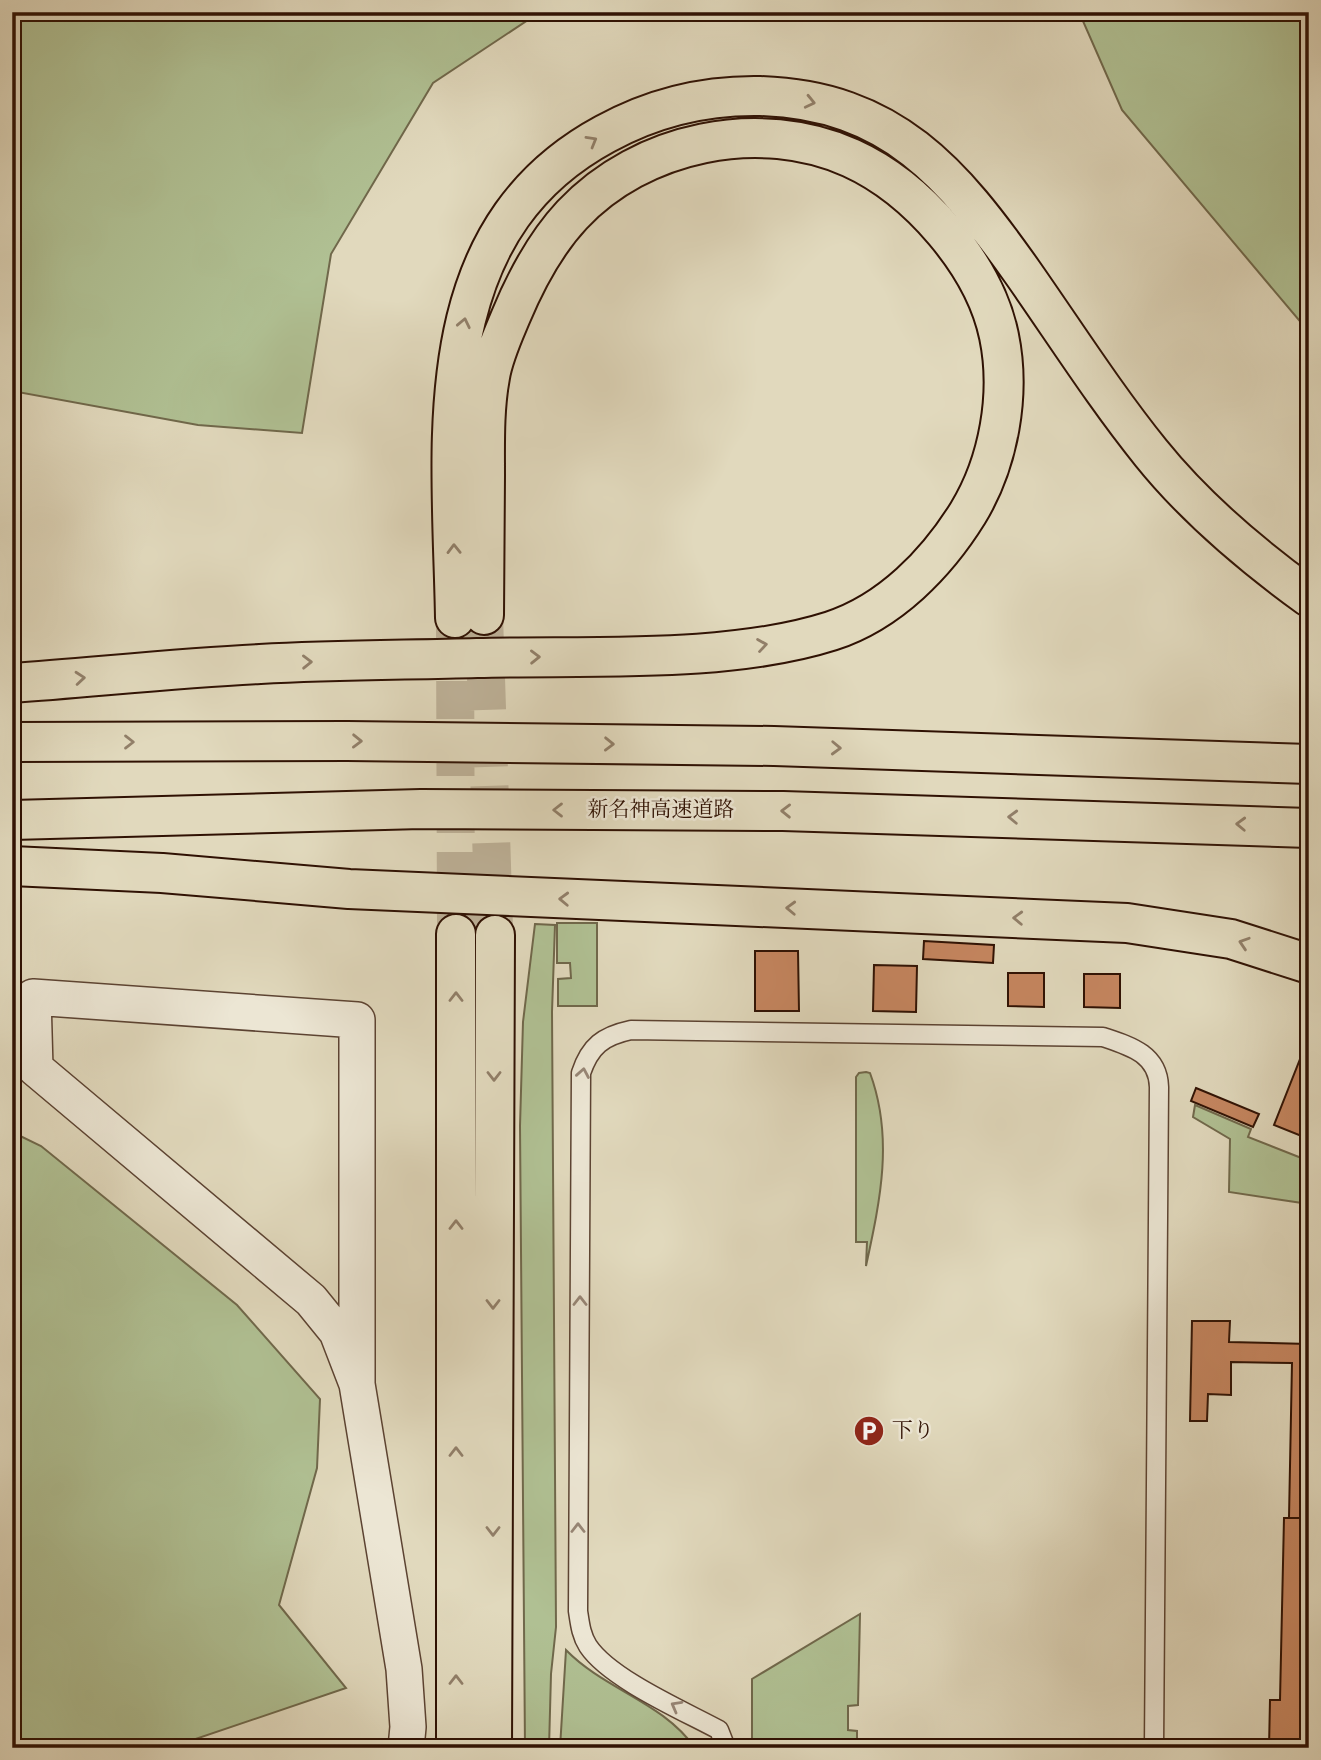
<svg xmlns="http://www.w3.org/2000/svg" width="1321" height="1760" viewBox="0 0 1321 1760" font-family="'Libre Bodoni','Noto Serif JP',serif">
  <rect width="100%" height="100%" fill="#e1d9bd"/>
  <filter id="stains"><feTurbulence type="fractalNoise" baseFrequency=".00286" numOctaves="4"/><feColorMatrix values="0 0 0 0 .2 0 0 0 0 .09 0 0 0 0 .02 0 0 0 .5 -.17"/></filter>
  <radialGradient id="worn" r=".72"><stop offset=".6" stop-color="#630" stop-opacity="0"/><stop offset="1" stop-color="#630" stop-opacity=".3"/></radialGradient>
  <path fill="#b0c093" stroke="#70684b" stroke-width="2" d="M12,12H540L433,83L331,254L302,433L198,425L12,391Z
    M1079,12H1309V332L1122,110Z
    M557,923H597V1006H558V979L571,978L570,963H557Z
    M535,924L555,925L552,1012L556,1627L551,1674L549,1748H525L520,1126L523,1022Z
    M866,1072L870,1073C894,1138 880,1201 866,1266L867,1242H856V1077L859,1073Z
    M1195,1105L1251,1129L1248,1137L1309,1161V1204L1229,1192L1230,1139L1193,1117Z
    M12,1132L41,1146L237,1305L320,1399L317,1468L279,1605L346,1688L169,1748H12Z
    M860,1614L858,1705L848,1706V1730L857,1731V1748H752V1679Z
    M566,1650C605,1690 663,1702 695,1748H560Z"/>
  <path fill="#c68660" stroke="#2f1103" stroke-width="2" d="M924,941L994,945L993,963L923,959Z
    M755,951H798L799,1011H755Z
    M874,965L917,966L916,1012L873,1011Z
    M1008,973H1044V1007L1008,1006Z
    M1084,974H1120V1008L1084,1007Z
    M1306,1044L1309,1045V1139L1274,1125Z
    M1196,1088L1259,1114L1253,1127L1191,1101Z
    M1192,1321H1230L1229,1342L1309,1344V1518H1289L1292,1363L1231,1362V1395L1208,1394L1207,1421H1190Z
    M1284,1518H1309V1748H1269L1270,1700H1280Z"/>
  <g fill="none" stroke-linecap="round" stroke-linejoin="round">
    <path stroke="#bdb198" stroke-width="38" stroke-dasharray="38 19" stroke-linecap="butt" d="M484,615L494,928
      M455,624L456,928"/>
    <g stroke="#5c4332" stroke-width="21">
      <path id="lane" d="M726,1748L719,1730C684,1711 610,1679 588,1646C581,1635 580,1624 578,1611L581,1073C590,1046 603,1036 631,1030L1103,1037C1130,1046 1158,1054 1159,1087L1154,1748"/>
    </g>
    <g stroke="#5c4332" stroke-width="38">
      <path id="street" d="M357,1384L337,1332L311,1300L35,1068L33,997L357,1020V1384L404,1669L408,1727L406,1748"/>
    </g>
    <g stroke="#2f1103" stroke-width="42">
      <path id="highway" d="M455,618C452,443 422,233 605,134C654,107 704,95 760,96C892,100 953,174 1023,273C1065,333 1105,396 1151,453C1196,509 1251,555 1309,597
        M12,683C95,677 178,668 260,664C332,660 405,660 477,658C587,655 728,664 831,631C890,612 937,563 968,513C999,462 1011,394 999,336C984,264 917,188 851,158C760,117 641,141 572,215C545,244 526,280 511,316C503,335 493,357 490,377C484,409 485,443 485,475C485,521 484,568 484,615
        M12,742L347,741L774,746L1309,764
        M12,820L421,809L783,811L1309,828
        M12,866L162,873L349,889L1127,923L1231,939L1309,964
        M456,1748V934
        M492,1748L495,935"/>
    </g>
    <use href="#lane" stroke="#ece6d4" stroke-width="18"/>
    <use href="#street" stroke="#ece6d4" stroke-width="35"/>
    <use href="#highway" stroke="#e1d9bd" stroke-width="38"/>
  </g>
  <defs><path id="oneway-chevron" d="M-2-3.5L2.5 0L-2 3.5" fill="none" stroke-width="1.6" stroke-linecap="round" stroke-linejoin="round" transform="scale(1.75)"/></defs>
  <g stroke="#917f69">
    <use href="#oneway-chevron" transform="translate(810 102) rotate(13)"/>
    <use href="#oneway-chevron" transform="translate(592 141) rotate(-30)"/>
    <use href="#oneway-chevron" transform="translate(464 323) rotate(-78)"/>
    <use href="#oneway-chevron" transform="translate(454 549) rotate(-91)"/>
    <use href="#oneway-chevron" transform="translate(762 645) rotate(-9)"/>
    <use href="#oneway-chevron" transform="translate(535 657) rotate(-1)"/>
    <use href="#oneway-chevron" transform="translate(307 662) rotate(-1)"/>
    <use href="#oneway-chevron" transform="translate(80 678) rotate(-5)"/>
    <use href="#oneway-chevron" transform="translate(357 741) rotate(1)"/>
    <use href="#oneway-chevron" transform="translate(129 742)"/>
    <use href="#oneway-chevron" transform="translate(609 744) rotate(1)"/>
    <use href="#oneway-chevron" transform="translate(836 748) rotate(2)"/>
    <use href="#oneway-chevron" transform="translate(558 810) rotate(-180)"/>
    <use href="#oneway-chevron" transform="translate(786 811) rotate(-179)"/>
    <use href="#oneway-chevron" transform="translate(1013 817) rotate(-178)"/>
    <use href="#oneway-chevron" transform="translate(1241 824) rotate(-178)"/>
    <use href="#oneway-chevron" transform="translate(564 899) rotate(-178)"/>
    <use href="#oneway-chevron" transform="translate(791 908) rotate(-178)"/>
    <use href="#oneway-chevron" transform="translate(1018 918) rotate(-178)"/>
    <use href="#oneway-chevron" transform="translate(1244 943) rotate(-162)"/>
    <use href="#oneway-chevron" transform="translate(456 997) rotate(-90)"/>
    <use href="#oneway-chevron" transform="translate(494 1076) rotate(90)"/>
    <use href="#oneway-chevron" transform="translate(456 1225) rotate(-90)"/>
    <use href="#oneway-chevron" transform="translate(493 1304) rotate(90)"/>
    <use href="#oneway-chevron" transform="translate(456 1452) rotate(-90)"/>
    <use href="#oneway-chevron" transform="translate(493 1531) rotate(90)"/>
    <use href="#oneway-chevron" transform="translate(456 1680) rotate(-90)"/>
  </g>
  <g stroke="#978676">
    <use href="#oneway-chevron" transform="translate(583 1073) rotate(-80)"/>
    <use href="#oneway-chevron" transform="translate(580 1301) rotate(-90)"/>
    <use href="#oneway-chevron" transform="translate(578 1528) rotate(-90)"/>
    <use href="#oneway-chevron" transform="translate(676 1706) rotate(-151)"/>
  </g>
  <defs>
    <g id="parking-disc" transform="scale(1.575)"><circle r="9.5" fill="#8f2418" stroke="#ece6d4"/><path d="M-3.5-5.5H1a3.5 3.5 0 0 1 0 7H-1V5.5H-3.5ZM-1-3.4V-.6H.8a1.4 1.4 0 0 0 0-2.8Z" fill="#fff"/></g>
  </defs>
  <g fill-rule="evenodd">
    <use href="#parking-disc" x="869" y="1431"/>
  </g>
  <g text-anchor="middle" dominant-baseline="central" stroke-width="5" stroke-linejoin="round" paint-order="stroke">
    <g font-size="21" fill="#2f1103" stroke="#ece6d4">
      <text x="661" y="810">新名神高速道路</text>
    </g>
    <g font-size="21" fill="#2f1103" stroke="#ece6d4" text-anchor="start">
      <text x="892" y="1431">下り</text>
    </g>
  </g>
  <rect width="1321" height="1760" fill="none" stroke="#e1d9bd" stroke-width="42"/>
  <rect x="14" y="14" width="1293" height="1732" fill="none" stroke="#2f1103" stroke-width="3.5"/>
  <rect x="21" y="21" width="1279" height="1718" fill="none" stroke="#2f1103" stroke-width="2"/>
  <rect width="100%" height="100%" filter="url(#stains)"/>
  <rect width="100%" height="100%" fill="url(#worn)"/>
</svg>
